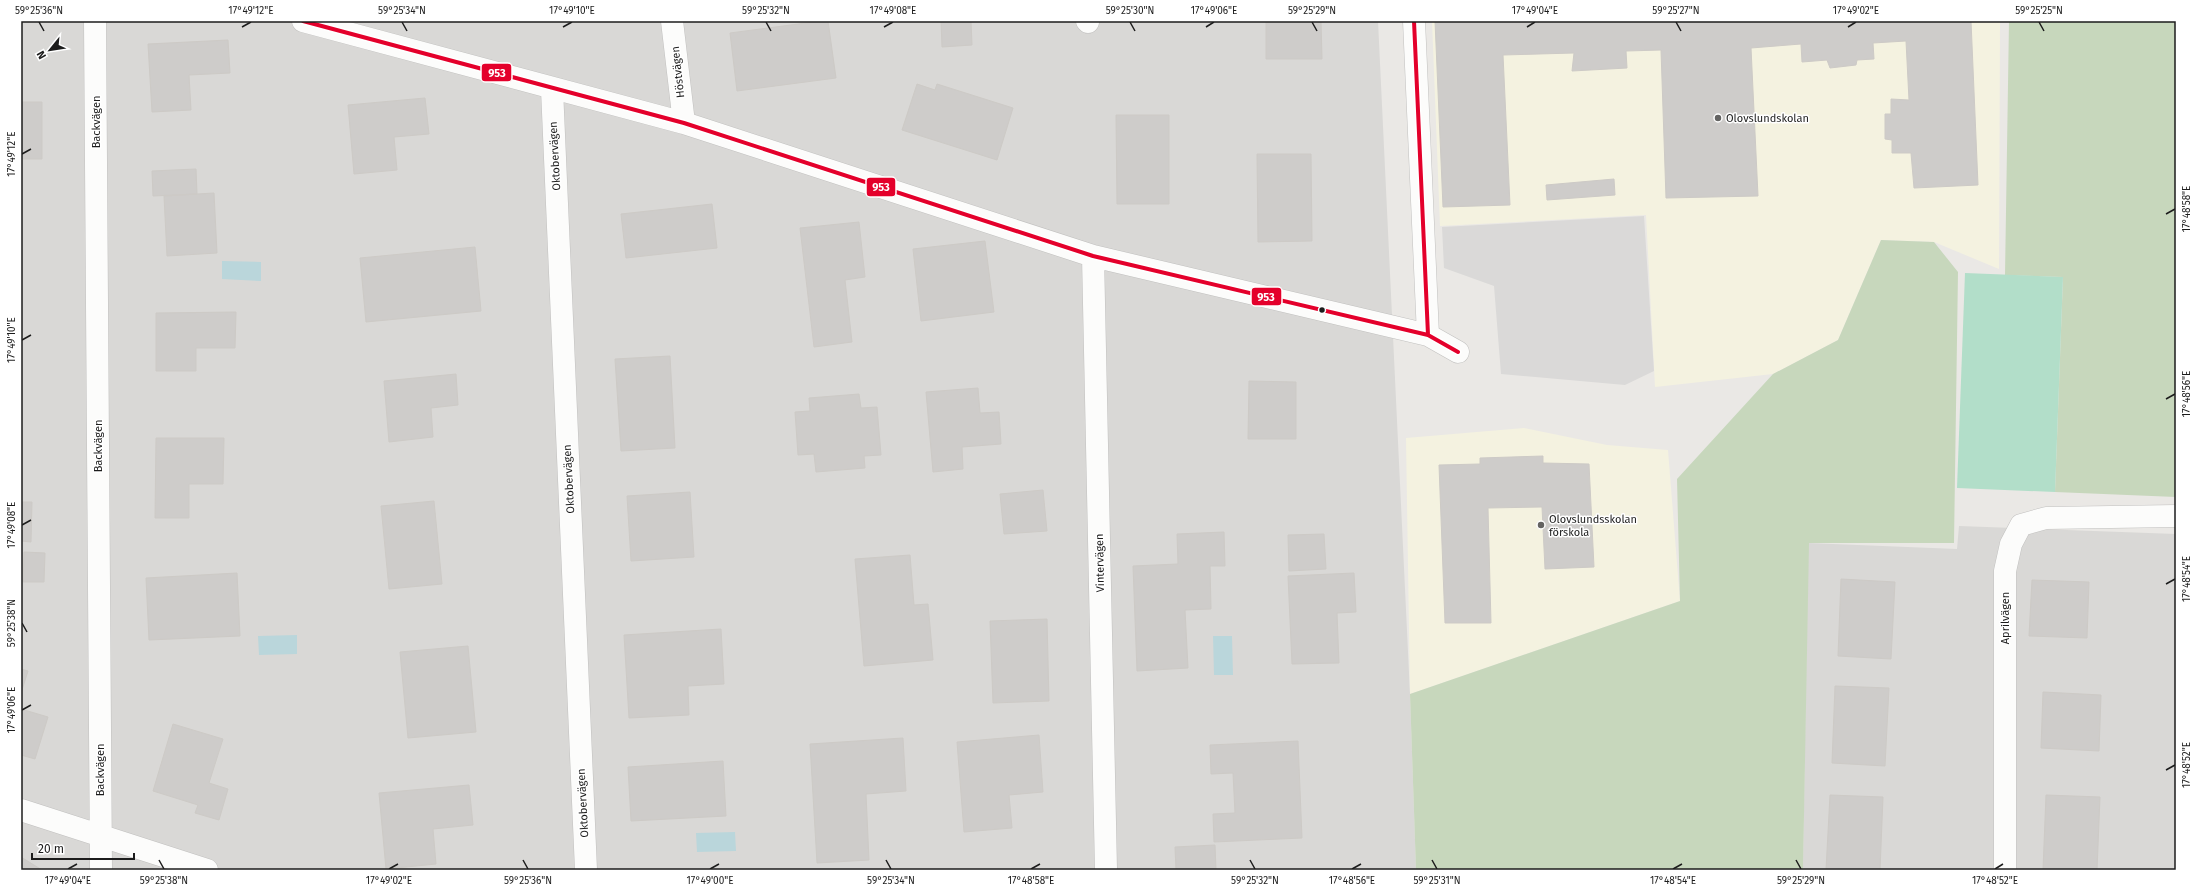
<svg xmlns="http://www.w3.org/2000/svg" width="2197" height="891" viewBox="0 0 2197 891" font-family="'Fira Sans',sans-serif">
  <rect width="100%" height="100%" fill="#eae8e5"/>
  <path fill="#d9d8d6" d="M21,21H1378L1410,694L1416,870H21Z
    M1959,526L2176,534V870H1803L1808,543L1957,549Z"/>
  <path fill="#f4f2e0" d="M1432,21H2000L1999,269L1934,242L1881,240L1838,340L1773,374L1655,387L1646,215L1440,226Z
    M1524,428L1607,445L1668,450L1680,601L1410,694L1406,438Z"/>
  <path fill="#c7d7bc" d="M2009,21H2176V497L2055,492L2063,277L2005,275Z
    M1881,240L1934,242L1958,272L1954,543H1809L1803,870H1416L1410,694L1680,601L1677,479L1773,374L1838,340Z"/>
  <path fill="#b2dec9" d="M1965,273L2063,277L2055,492L1957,488Z"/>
  <path fill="#dad9d8" d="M1644,216L1654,371L1625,385L1501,374L1494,286L1444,268L1442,227Z"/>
  <path fill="#bad6db" d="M222,261L261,262V281L222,279Z
    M297,635V654L259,655L258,636Z
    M1213,636H1232L1233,675H1214Z
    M735,832L736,851L697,852L696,833Z"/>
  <path fill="#ceccca" stroke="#cdcac6" d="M821,21H828L836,78L737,91L730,33Z
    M941,21H971L972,45L942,47Z
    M1266,21H1321L1322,59H1266Z
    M1435,21H1971L1978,185L1914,188L1911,153H1892V140L1885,139V114H1891V99L1909,100L1906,41L1873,43L1874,59L1857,60L1856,65L1830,68L1827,60L1802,62L1801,44L1751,48L1758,196L1666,198L1661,50L1626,51L1627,68L1572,71L1574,53L1503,55L1510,205L1443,207Z
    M228,40L230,73L189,75L191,110L152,112L148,44Z
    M917,84L935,90L937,84L1013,108L997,160L902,130Z
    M425,98L429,134L394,137L397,170L354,174L348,105Z
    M21,102H42V159H21Z
    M1116,115H1169V204H1117Z
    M1257,154H1311L1312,241L1258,242Z
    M196,169L197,194L153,196L152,171Z
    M1614,179L1615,195L1547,200L1546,185Z
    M214,193L217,253L167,256L164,196Z
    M712,204L717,248L626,258L621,214Z
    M859,222L865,277L845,280L852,342L814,347L800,228Z
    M985,241L994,312L921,321L913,249Z
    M475,247L481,311L366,322L360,258Z
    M236,312L235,348H196V371H156V313Z
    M670,356L675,448L621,451L615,359Z
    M456,374L458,405L431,408L433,437L389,442L384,381Z
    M1249,381L1296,382V439H1248Z
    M978,388L980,413L999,412L1001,444L962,447L963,469L933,472L926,392Z
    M859,394L861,408L877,407L881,455L864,456L865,468L816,472L814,454L798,455L795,412L810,411L809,398Z
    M156,438H224L223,484H189V518H155Z
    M1543,456V463L1589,464L1594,567L1545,569L1542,507L1488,508L1491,623H1445L1439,465L1480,464V458Z
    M1043,490L1047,531L1004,534L1000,494Z
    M690,492L694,557L631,561L627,496Z
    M434,501L442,584L389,589L381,506Z
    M21,502H32L31,542L21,541Z
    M1224,532L1225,566H1210L1211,609L1185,610L1188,668L1137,671L1133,566L1178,564L1177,534Z
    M1324,534L1326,569L1289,571L1288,535Z
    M24,552L45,553L44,582H23Z
    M910,555L914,605L928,604L933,660L864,666L855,559Z
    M237,573L240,636L149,640L146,578Z
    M1354,573L1356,612L1337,613L1339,663L1292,664L1288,576Z
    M1841,579L1895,582L1891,659L1838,656Z
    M2032,580L2089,582L2087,638L2029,636Z
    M1047,619L1049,701L993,703L990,621Z
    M721,629L724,684L688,686L689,715L629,718L624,635Z
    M468,646L476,732L408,738L400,652Z
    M21,669L28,671L21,693Z
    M1835,686L1889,688L1885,766L1832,763Z
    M2043,692L2101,695L2099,751L2041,748Z
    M21,709L48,717L35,759L21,755Z
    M173,724L223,739L209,783L228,789L219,820L195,813L198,805L153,791Z
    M1039,735L1043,792L1009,795L1012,828L964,832L957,742Z
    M903,738L906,791L866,794L869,860L817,863L810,744Z
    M1298,741L1302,838L1214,842L1213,814L1235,813L1233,773L1211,774L1210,745Z
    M723,761L726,816L631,821L628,767Z
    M469,785L473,825L433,829L436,864L386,869L379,793Z
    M1830,795L1883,797L1880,870H1826Z
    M2046,795L2100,797L2097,870H2043Z
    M1215,845L1216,870H1176L1175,847Z
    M21,857L42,870H21Z"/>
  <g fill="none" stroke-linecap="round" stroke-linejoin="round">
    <g stroke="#c1c0bf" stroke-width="23">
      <path id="minor" d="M95,21L101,870
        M303,21L684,123L1093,256L1428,335L1458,352
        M672,21L684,123
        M1087,21L1088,22
        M1414,21L1428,335
        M552,89L586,870
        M1093,256L1106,870
        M21,810L207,870
        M2005,870V571L2011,544L2021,525L2046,518L2176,516"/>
    </g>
    <use href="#minor" stroke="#fcfcfb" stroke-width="22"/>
    <g stroke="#fff" stroke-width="7">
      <path id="bus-1" d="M303,21L684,123L1093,256L1428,335L1458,352
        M1414,21L1428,335"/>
    </g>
    <use href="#bus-1" stroke="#e4002b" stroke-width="4"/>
  </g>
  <path fill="none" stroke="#1c1c1c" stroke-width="1.5" d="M39,22L44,31M402,22L407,31M766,22L771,31M1130,22L1135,31M1312,22L1317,31M1676,22L1681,31M2039,22L2044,31M242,27L251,22M563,27L572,22M884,27L893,22M1206,27L1214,22M1527,27L1535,22M1848,27L1856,22M22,154L31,149M2166,214L2175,209M22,340L31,335M2166,399L2175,394M22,525L31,520M2166,584L2175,579M22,623L27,632M22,710L31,705M2166,770L2175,765M159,860L164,869M523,860L528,869M886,860L891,869M1250,860L1255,869M1432,860L1437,869M1796,860L1801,869M68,869L77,864M389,869L398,864M710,869L719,864M1031,869L1040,864M1352,869L1361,864M1673,869L1682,864M1995,869L2003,864"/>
  <g fill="#646362" stroke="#fff" stroke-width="1.5">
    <circle cx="1718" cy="118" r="4"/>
    <circle cx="1541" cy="525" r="4"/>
  </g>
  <circle fill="#1c1c1c" stroke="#fff" stroke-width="1.5" cx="1322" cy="310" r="3.5"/>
  <g text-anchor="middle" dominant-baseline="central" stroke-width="3" stroke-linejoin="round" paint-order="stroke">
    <g font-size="11" fill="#1c1c1c" stroke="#fff">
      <text transform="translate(678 72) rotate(-96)">Höstvägen</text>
      <text transform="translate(96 122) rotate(-90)">Backvägen</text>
      <text transform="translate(555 156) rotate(-93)">Oktobervägen</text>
      <text transform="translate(98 446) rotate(-90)">Backvägen</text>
      <text transform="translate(569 479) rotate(-93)">Oktobervägen</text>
      <text transform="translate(1100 563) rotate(-91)">Vintervägen</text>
      <text transform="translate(2005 618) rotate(-90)">Aprilvägen</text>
      <text transform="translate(100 770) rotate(-90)">Backvägen</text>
      <text transform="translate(583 803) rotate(-93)">Oktobervägen</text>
    </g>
    <g font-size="11" fill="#1c1c1c" stroke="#fff" text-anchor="start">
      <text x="1726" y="118">Olovslundskolan</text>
      <text x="1549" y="519">Olovslundsskolan<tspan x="1549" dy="13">förskola</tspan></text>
    </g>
  </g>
  <g stroke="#fff" stroke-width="1.5">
    <rect x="481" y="63" width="31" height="19" rx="4" fill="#e4002b"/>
    <rect x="866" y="177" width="30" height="20" rx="4" fill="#e4002b"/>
    <rect x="1251" y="287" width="31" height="19" rx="4" fill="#e4002b"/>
  </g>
  <g font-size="11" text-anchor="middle" font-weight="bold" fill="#fff">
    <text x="497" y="77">953</text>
    <text x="881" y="191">953</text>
    <text x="1266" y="301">953</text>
  </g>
  <rect width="2197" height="891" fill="none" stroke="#ffffff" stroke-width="44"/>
  <g transform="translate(50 50) rotate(240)" stroke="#ffffff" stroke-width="3" paint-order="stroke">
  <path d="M0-3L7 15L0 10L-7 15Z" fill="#1c1c1c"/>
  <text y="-6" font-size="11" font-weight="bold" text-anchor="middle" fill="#1c1c1c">N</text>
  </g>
  <path d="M32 853v6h102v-6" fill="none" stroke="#1c1c1c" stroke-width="2"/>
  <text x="38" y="853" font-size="12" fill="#1c1c1c" stroke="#ffffff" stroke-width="3" paint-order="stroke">20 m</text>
  <rect x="22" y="22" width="2153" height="847" fill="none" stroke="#1c1c1c" stroke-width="1.5"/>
  <g font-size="10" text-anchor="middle" fill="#1c1c1c">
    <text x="39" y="14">59°25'36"N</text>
    <text x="251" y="14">17°49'12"E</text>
    <text x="402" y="14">59°25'34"N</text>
    <text x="572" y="14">17°49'10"E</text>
    <text x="766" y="14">59°25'32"N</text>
    <text x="893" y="14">17°49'08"E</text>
    <text x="1130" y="14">59°25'30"N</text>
    <text x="1214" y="14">17°49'06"E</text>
    <text x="1312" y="14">59°25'29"N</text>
    <text x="1535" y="14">17°49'04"E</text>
    <text x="1676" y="14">59°25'27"N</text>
    <text x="1856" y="14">17°49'02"E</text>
    <text x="2039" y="14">59°25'25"N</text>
    <text transform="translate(11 154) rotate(-90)" y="4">17°49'12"E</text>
    <text transform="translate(2186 209) rotate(-90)" y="4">17°48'58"E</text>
    <text transform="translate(11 340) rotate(-90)" y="4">17°49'10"E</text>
    <text transform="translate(2186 394) rotate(-90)" y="4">17°48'56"E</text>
    <text transform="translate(11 525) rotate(-90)" y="4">17°49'08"E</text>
    <text transform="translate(2186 579) rotate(-90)" y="4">17°48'54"E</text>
    <text transform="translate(11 623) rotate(-90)" y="4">59°25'38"N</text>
    <text transform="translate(11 710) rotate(-90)" y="4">17°49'06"E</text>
    <text transform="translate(2186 765) rotate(-90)" y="4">17°48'52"E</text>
    <text x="68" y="884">17°49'04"E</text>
    <text x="164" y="884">59°25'38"N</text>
    <text x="389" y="884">17°49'02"E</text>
    <text x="528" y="884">59°25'36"N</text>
    <text x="710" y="884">17°49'00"E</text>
    <text x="891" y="884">59°25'34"N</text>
    <text x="1031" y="884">17°48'58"E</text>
    <text x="1255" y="884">59°25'32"N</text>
    <text x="1352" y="884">17°48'56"E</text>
    <text x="1437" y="884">59°25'31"N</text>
    <text x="1673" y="884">17°48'54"E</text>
    <text x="1801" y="884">59°25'29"N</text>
    <text x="1995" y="884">17°48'52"E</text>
  </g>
</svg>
